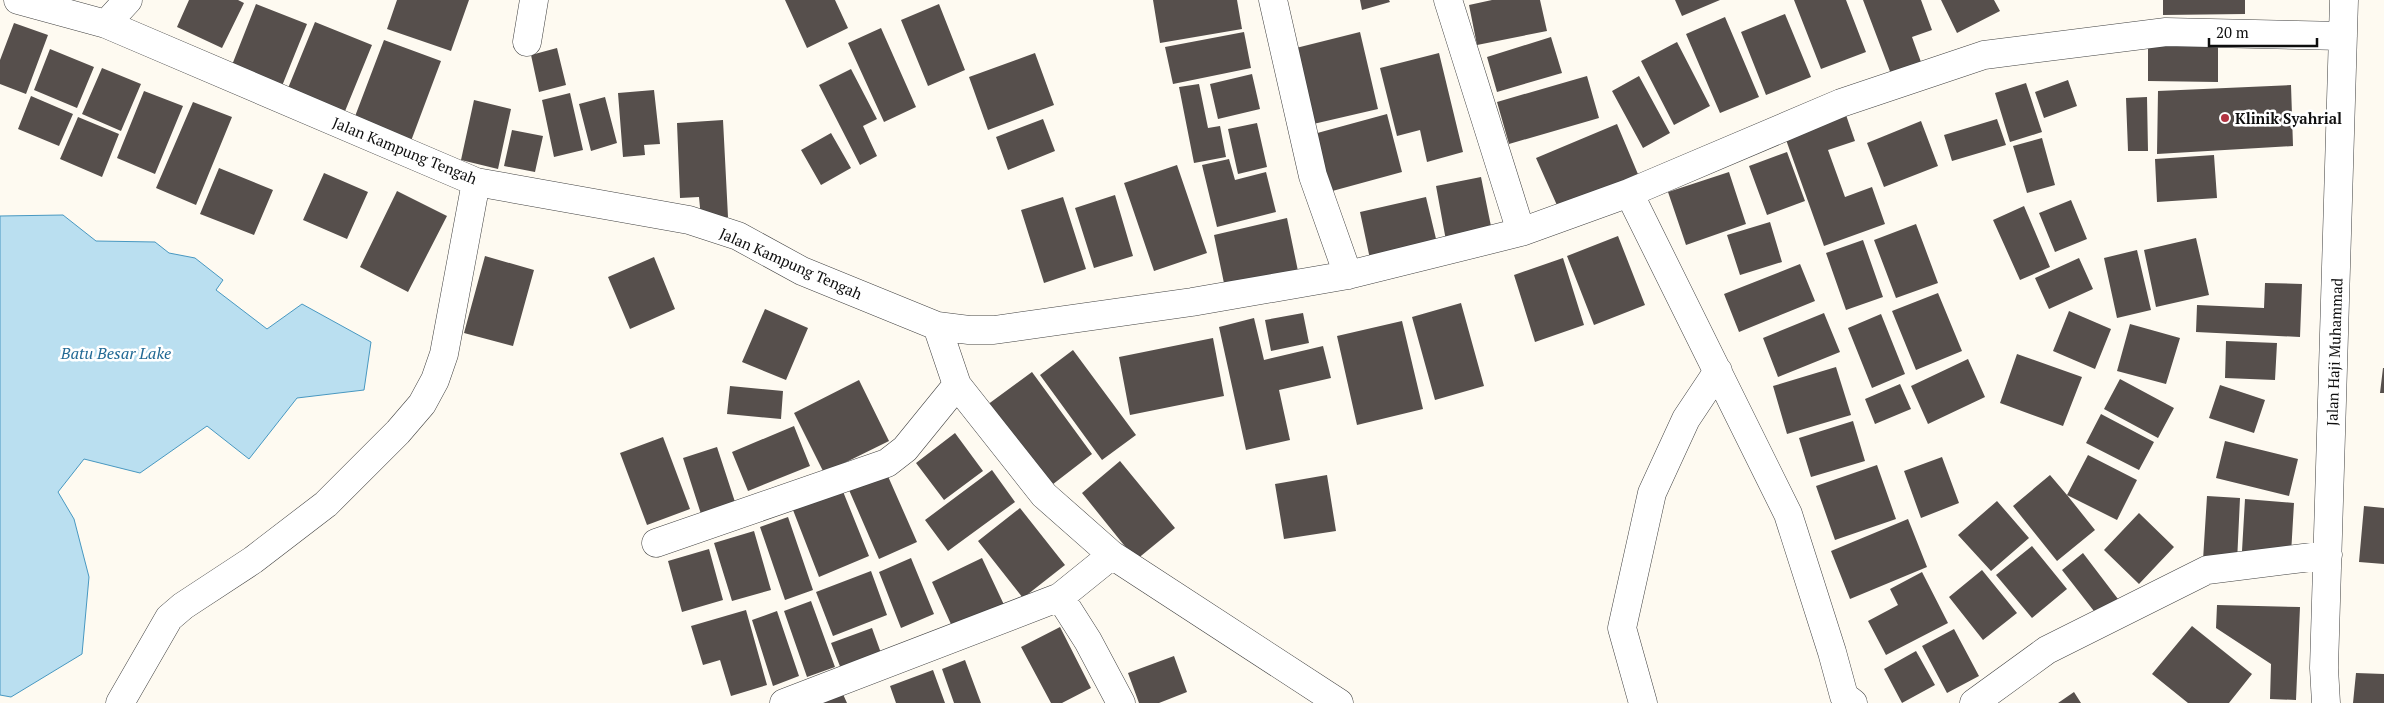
<svg xmlns="http://www.w3.org/2000/svg" width="2384" height="703" viewBox="0 0 2384 703" font-family="'PT Serif',serif">
  <rect width="100%" height="100%" fill="#fefaf1"/>
  <path fill="#badff0" stroke="#4898c1" d="M63,215L96,241L155,242L169,253L195,258L223,280L216,290L267,329L302,304L371,342L364,390L297,398L249,459L207,426L140,473L84,459L58,492L74,519L89,577L82,654L11,697L0,695V216Z"/>
  <path fill="#564f4c" d="M189,0H238L244,3L222,48L177,27Z
    M397,0H469L451,51L387,29Z
    M785,0H835L848,28L807,48Z
    M1153,0H1237L1242,29L1160,43Z
    M1360,0H1389L1390,2L1362,10Z
    M1492,0H1540L1547,31L1477,45L1469,5Z
    M1675,0H1720L1682,16Z
    M1794,0H1846L1866,52L1821,69Z
    M1863,0H1921L1932,30L1912,37L1921,62L1891,74Z
    M1941,0H1994L2000,11L1957,33Z
    M2163,0H2245V14L2163,15Z
    M256,4L307,24L282,86L232,65Z
    M939,4L965,70L928,86L901,20Z
    M1785,14L1811,77L1766,95L1741,32Z
    M1725,17L1759,97L1720,113L1686,34Z
    M315,22L372,45L341,121L284,98Z
    M14,23L48,35L26,94L0,84V60Z
    M881,28L916,107L884,122L848,43Z
    M1244,32L1251,68L1173,84L1165,47Z
    M1360,32L1378,109L1309,125L1292,49Z
    M1551,37L1562,73L1497,92L1487,57Z
    M384,40L441,61L411,141L354,119Z
    M1677,42L1710,106L1674,125L1641,61Z
    M2148,42L2218,43V82L2148,81Z
    M557,48L566,85L539,92L531,55Z
    M50,49L94,67L77,108L34,90Z
    M1035,53L1054,105L988,130L969,77Z
    M1439,53L1463,152L1427,162L1420,130L1397,136L1380,68Z
    M102,68L141,84L121,131L82,114Z
    M851,69L877,119L863,126L877,156L860,165L819,85Z
    M1252,74L1260,109L1218,119L1210,84Z
    M1587,76L1599,118L1509,144L1497,102Z
    M1639,76L1670,133L1643,148L1612,91Z
    M2068,80L2077,106L2044,118L2035,92Z
    M2026,83L2042,132L2010,142L1995,93Z
    M1199,84L1208,128L1220,126L1226,157L1194,163L1179,87Z
    M2291,85L2293,146L2157,154L2158,91Z
    M654,90L660,144L644,145L645,155L623,157L618,93Z
    M144,91L183,106L155,174L117,158Z
    M570,93L583,150L554,157L542,100Z
    M31,96L73,114L59,146L18,129Z
    M605,97L617,143L591,151L579,104Z
    M2147,97L2148,151H2128L2126,98Z
    M474,100L511,109L498,169L461,160Z
    M193,102L232,117L196,205L156,188Z
    M1387,114L1402,172L1325,193L1310,135Z
    M1846,115L1855,141L1828,150L1845,197L1872,187L1885,224L1824,246L1785,137Z
    M78,117L119,134L102,177L60,159Z
    M1043,119L1055,151L1008,170L996,137Z
    M1997,119L2006,145L1952,161L1944,135Z
    M723,120L728,217L701,218L699,197L680,198L677,123Z
    M1921,121L1938,166L1884,187L1867,143Z
    M1257,123L1267,167L1238,174L1228,129Z
    M1617,124L1640,179L1560,212L1536,158Z
    M512,130L543,136L535,172L504,166Z
    M831,133L851,168L821,185L801,150Z
    M2042,138L2055,185L2027,193L2013,146Z
    M1787,152L1805,201L1767,215L1749,166Z
    M2214,155L2217,198L2157,202L2155,159Z
    M1229,159L1235,180L1266,172L1276,212L1217,227L1202,165Z
    M1177,165L1207,253L1154,271L1124,183Z
    M219,168L273,190L254,235L200,214Z
    M1729,172L1746,224L1686,245L1668,192Z
    M324,173L368,192L347,239L303,220Z
    M1481,177L1493,236L1447,246L1436,186Z
    M397,191L447,216L408,292L360,267Z
    M1115,195L1133,256L1094,268L1075,208Z
    M1063,197L1086,269L1044,283L1021,210Z
    M1426,197L1437,243L1370,259L1360,212Z
    M2071,200L2087,239L2055,252L2039,213Z
    M2024,206L2050,267L2020,280L1993,220Z
    M1287,218L1298,271L1225,288L1214,235Z
    M1770,222L1782,262L1740,275L1727,235Z
    M1916,224L1938,283L1896,298L1874,240Z
    M1618,236L1645,305L1594,325L1567,256Z
    M2196,238L2209,295L2156,307L2144,250Z
    M1863,240L1883,297L1846,310L1826,253Z
    M2137,250L2151,310L2117,318L2104,258Z
    M485,256L534,270L513,346L464,333Z
    M654,257L675,309L630,329L608,277Z
    M1563,258L1584,325L1535,342L1514,275Z
    M2079,258L2093,289L2049,309L2035,278Z
    M1800,264L1815,301L1739,332L1724,294Z
    M2265,283L2302,284L2300,337L2196,332L2197,305L2264,308Z
    M1938,293L1962,351L1916,370L1892,311Z
    M1461,303L1484,386L1435,400L1412,317Z
    M765,309L808,328L786,380L742,362Z
    M2069,311L2111,329L2095,369L2053,351Z
    M1303,313L1309,343L1271,351L1265,320Z
    M1824,313L1840,352L1778,377L1763,338Z
    M1881,314L1905,374L1872,388L1848,328Z
    M1254,318L1264,360L1323,346L1331,378L1279,390L1290,440L1246,450L1219,327Z
    M1402,321L1423,409L1357,425L1337,336Z
    M2130,324L2180,338L2166,384L2117,371Z
    M1213,338L1224,396L1130,415L1119,357Z
    M2226,341L2277,343L2275,380L2225,378Z
    M1073,350L1136,435L1102,460L1040,375Z
    M2017,354L2082,377L2063,426L2000,403Z
    M1968,359L1985,397L1928,424L1911,386Z
    M1836,367L1851,415L1787,434L1773,386Z
    M2383,368H2384V393H2380Z
    M1032,372L1092,454L1048,488L987,405Z
    M2120,379L2174,408L2158,438L2104,409Z
    M859,380L889,441L824,473L794,413Z
    M1900,384L1911,409L1875,424L1865,399Z
    M2220,385L2265,400L2254,433L2209,418Z
    M730,386L783,391L781,419L727,414Z
    M2101,414L2154,442L2139,470L2086,443Z
    M1853,421L1865,461L1811,477L1799,438Z
    M794,426L810,466L748,491L732,452Z
    M955,433L983,471L944,500L916,463Z
    M663,437L690,509L647,525L620,453Z
    M2225,441L2298,459L2289,496L2216,478Z
    M717,447L735,502L701,514L683,458Z
    M2088,455L2137,480L2117,520L2067,495L2095,530L2057,561L2013,506L2050,475L2067,495Z
    M1942,457L1959,503L1921,518L1904,471Z
    M1120,461L1175,528L1136,560L1082,493Z
    M1877,465L1896,519L1835,540L1816,486Z
    M992,470L1015,502L948,551L925,520Z
    M887,474L917,542L879,559L849,490Z
    M1327,475L1336,531L1284,539L1275,484Z
    M842,489L869,556L819,577L793,510Z
    M2207,496L2240,498L2237,562L2203,560Z
    M2245,499L2294,503L2291,554L2242,551Z
    M1997,501L2029,538L1991,571L1958,535Z
    M2364,506L2384,508V564L2359,562Z
    M1020,508L1065,565L1023,598L978,541Z
    M2139,513L2174,547L2139,584L2104,550Z
    M788,517L813,590L785,600L760,527Z
    M1908,519L1927,567L1850,599L1831,551Z
    M754,531L771,590L732,601L714,543Z
    M2032,546L2067,589L2032,618L1996,575Z
    M709,549L723,600L682,612L668,561Z
    M2083,553L2118,599L2097,615L2062,570Z
    M911,558L934,614L901,628L879,572Z
    M982,558L1006,609L955,633L932,582Z
    M1982,570L2017,613L1983,640L1949,597Z
    M871,571L887,615L833,636L816,592Z
    M1922,572L1948,623L1886,655L1868,621L1898,605L1890,589Z
    M811,601L835,667L807,677L784,611Z
    M2217,605L2300,607L2296,700L2270,699L2271,664L2216,628Z
    M746,610L767,685L731,696L720,660L703,665L691,626Z
    M777,611L799,676L773,686L752,620Z
    M2192,626L2252,674L2229,703H2188L2152,674Z
    M1060,627L1091,688L1062,703H1051L1021,647Z
    M872,628L881,653L841,669L831,643Z
    M1954,629L1979,676L1947,693L1922,646Z
    M1916,651L1935,685L1902,703L1884,669Z
    M1174,656L1187,692L1159,703H1139L1128,673Z
    M965,660L981,703H954L942,669Z
    M933,670L945,703H896L890,686Z
    M2356,673L2384,674V703H2353Z
    M842,692L847,703H816Z
    M2074,692L2081,703H2058Z"/>
  <g fill="none" stroke-linecap="round" stroke-linejoin="round">
    <g stroke="#414141" stroke-width="29">
      <path id="minor" d="M18,0L106,24L476,182L689,220L738,236L802,271L937,326L957,385L1044,495L1112,555L1339,703
        M1273,0L1313,176L1348,275
        M1448,0L1521,232
        M106,24L128,0
        M527,42L534,0
        M1629,193L1841,103L1984,55L2166,32L2343,36
        M937,326L969,330H994L1192,302L1348,275L1521,232L1629,193L1788,514L1832,652L1844,696L1853,703
        M656,543L887,463L905,449L957,385
        M1060,597L1088,641L1121,703
        M120,703L169,618L183,606L253,560L326,504L398,432L422,404L435,380L444,354L476,182
        M784,703L1060,597L1112,555
        M1643,703L1622,628L1652,493L1686,419L1718,371
        M1974,703L2047,650L2207,570L2328,555
        M2326,703L2324,668L2344,0"/>
    </g>
    <use href="#minor" stroke="#fff" stroke-width="28"/>
  </g>
  <circle fill="#b23341" stroke="#fff" stroke-width="2" cx="2225" cy="118" r="5"/>
  <g text-anchor="middle" dominant-baseline="central" stroke-width="5" stroke-linejoin="round" paint-order="stroke">
    <g font-size="15" font-weight="bold" fill="#0e0e0e" stroke="#fff" text-anchor="start">
      <text x="2235" y="118">Klinik Syahrial</text>
    </g>
    <g font-size="15" fill="#0e0e0e" stroke="#fff">
      <text transform="translate(405 150) rotate(22)">Jalan Kampung Tengah</text>
      <text transform="translate(791 263) rotate(24)">Jalan Kampung Tengah</text>
      <text transform="translate(2334 352) rotate(-88)">Jalan Haji Muhammad</text>
    </g>
    <g font-size="16" font-style="italic" fill="#236a95" stroke="#fff">
      <text x="116" y="353">Batu Besar Lake</text>
    </g>
  </g>
  <path d="M2209 38v8h108v-8" fill="none" stroke="#0e0e0e" stroke-width="2.5"/>
  <text x="2216" y="38" font-size="15" fill="#0e0e0e" stroke="#ffffff" stroke-width="4" paint-order="stroke">20 m</text>
</svg>
